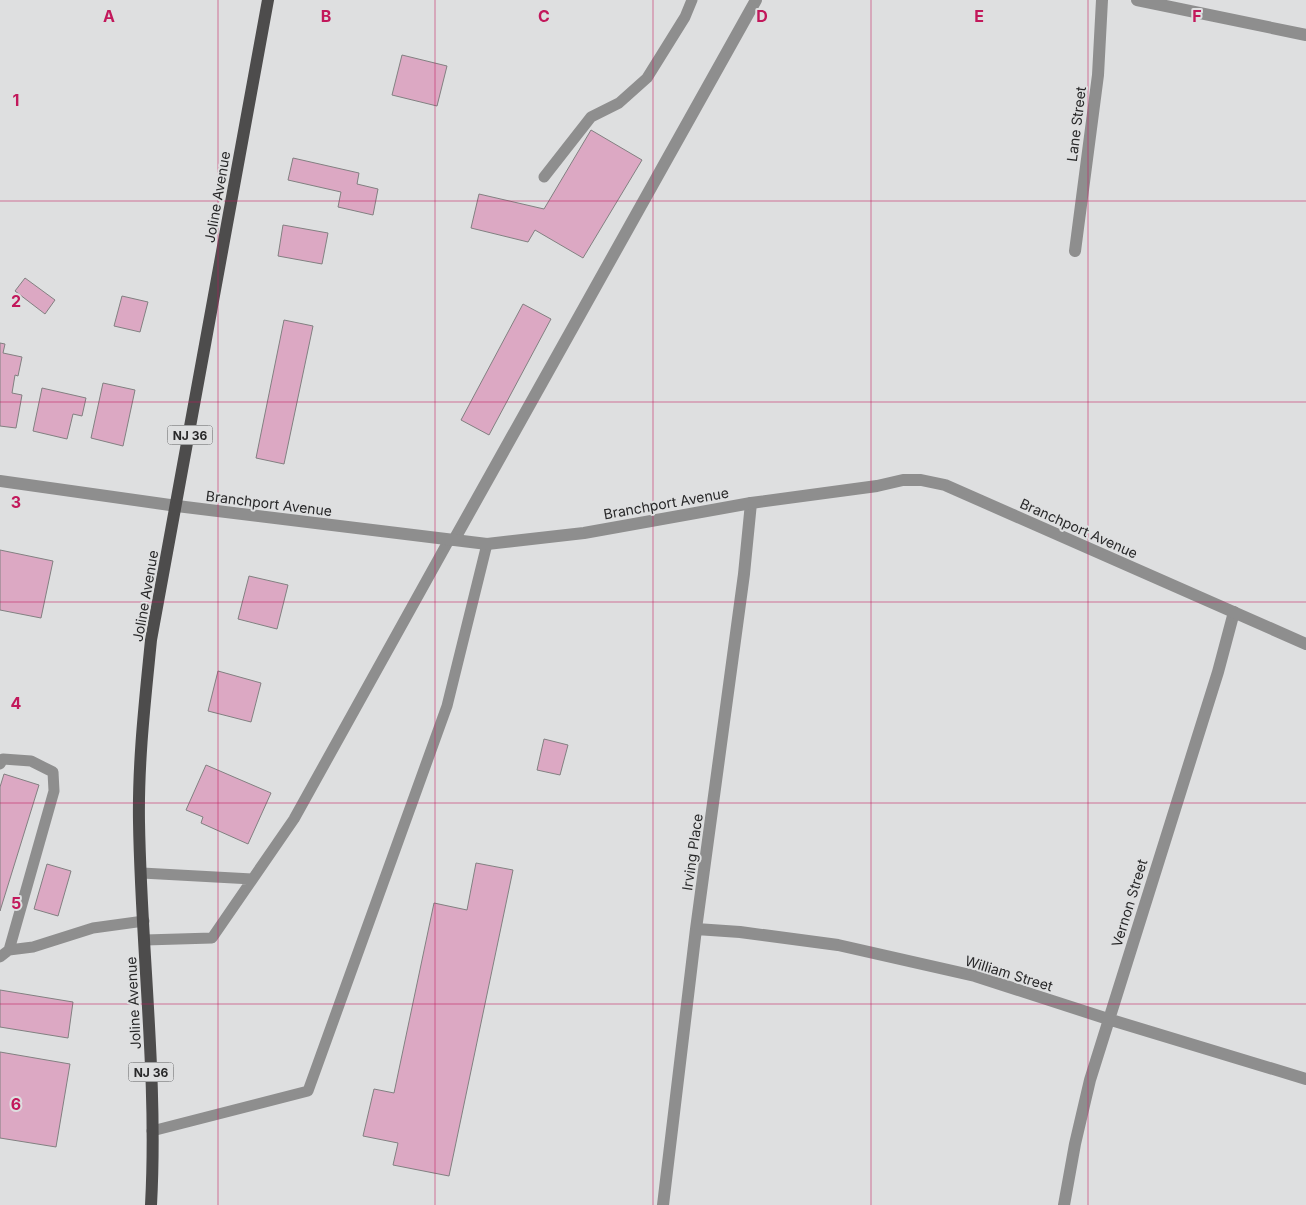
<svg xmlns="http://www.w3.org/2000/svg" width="1306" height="1205" viewBox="0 0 1306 1205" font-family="Inter,sans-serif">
  <rect width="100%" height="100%" fill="#dedfe0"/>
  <path fill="#dca8c3" stroke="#828081" d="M402,55L447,66L437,106L392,95Z
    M591,130L642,160L583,258L535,230L528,242L471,228L479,194L544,209Z
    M293,158L359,173L357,184L378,189L373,215L338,207L341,192L288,180Z
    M283,225L328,233L322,264L278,256Z
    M25,278L55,300L45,314L15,291Z
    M122,296L148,302L140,332L114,326Z
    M523,304L551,319L489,435L461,420Z
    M284,320L313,326L284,464L256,458Z
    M0,343L5,344L3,353L22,357L18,376L15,375L12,393L22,395L16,428L0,426Z
    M103,383L135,390L123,446L91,438Z
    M42,388L86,398L82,416L73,414L67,439L33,431Z
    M0,550L53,561L41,618L0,610Z
    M249,576L288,585L277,629L238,619Z
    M218,671L261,683L251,722L208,711Z
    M544,739L568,745L560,775L537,770Z
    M206,765L271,793L248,844L201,823L203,817L186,810Z
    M4,774L39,785L0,911V787Z
    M476,863L513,870L449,1176L393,1165L398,1143L363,1136L374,1089L394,1093L434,903L467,910Z
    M47,864L71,871L58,916L34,909Z
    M0,990L73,1002L68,1038L0,1027Z
    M0,1052L70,1064L56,1147L0,1138Z"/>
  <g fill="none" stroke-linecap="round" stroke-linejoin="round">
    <path stroke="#8e8e8e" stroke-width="11" d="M544,177L591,117L619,103L647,78L685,17L692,0
      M0,764L3,759L31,761L53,772L54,791L9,950
      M142,873L252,879
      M145,940L212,938L294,819L449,540
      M0,957L9,950L33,947L93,928L144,921
      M152,1131L308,1091L447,706L487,544"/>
    <path stroke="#8e8e8e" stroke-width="12" d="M1137,0L1306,35
      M1075,251L1098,75L1102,0
      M454,540L756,0
      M696,929L740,932L838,945L975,976L1108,1019L1306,1079
      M663,1205L696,929L744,574L751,503
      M1064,1205L1075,1144L1090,1080L1218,672L1234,612"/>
    <path stroke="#8e8e8e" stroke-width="12" d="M0,481L177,506L487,544L584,533L751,503L877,486L903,480H921L945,485L1306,644"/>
    <path stroke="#4d4c4c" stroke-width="12" d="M151,1205C158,1077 141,950 139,822C138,761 145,701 151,640L268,0"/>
  </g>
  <path fill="none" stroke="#c2185b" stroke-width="1" stroke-opacity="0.55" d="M218,0V1205M435,0V1205M653,0V1205M871,0V1205M1088,0V1205M0,201H1306M0,402H1306M0,602H1306M0,803H1306M0,1004H1306"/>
  <g text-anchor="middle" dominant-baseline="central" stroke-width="4" stroke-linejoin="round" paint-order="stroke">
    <g fill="#dedfe0" stroke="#5f5f60" stroke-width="1">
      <rect x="167.5" y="425.5" width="45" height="19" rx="4"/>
      <rect x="128.5" y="1062.5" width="45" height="19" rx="4"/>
    </g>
    <g font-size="12" font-weight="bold" fill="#282829">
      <text x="190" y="435">NJ 36</text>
      <text x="151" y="1072">NJ 36</text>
    </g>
    <g font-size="14" fill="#282829" stroke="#dedfe0">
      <text transform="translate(1076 124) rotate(-83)">Lane Street</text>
      <text transform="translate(217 197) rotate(-80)">Joline Avenue</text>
      <text transform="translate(269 503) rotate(7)">Branchport Avenue</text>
      <text transform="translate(666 503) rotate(-10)">Branchport Avenue</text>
      <text transform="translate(1079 528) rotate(24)">Branchport Avenue</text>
      <text transform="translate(145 596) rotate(-80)">Joline Avenue</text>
      <text transform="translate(692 852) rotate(-82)">Irving Place</text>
      <text transform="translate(1129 903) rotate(-73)">Vernon Street</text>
      <text transform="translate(1009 973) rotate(17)">William Street</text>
      <text transform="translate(133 1003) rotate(-93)">Joline Avenue</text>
    </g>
  </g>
  <g font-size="16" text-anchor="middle" font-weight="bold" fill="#c2185b" stroke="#dedfe0" stroke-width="4" stroke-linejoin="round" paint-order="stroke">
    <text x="109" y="22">A</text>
    <text x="326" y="22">B</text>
    <text x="544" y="22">C</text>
    <text x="762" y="22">D</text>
    <text x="979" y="22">E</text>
    <text x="1197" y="22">F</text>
    <text x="16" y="106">1</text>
    <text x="16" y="307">2</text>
    <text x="16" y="508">3</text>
    <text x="16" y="709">4</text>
    <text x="16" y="909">5</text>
    <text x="16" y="1110">6</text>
  </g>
</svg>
